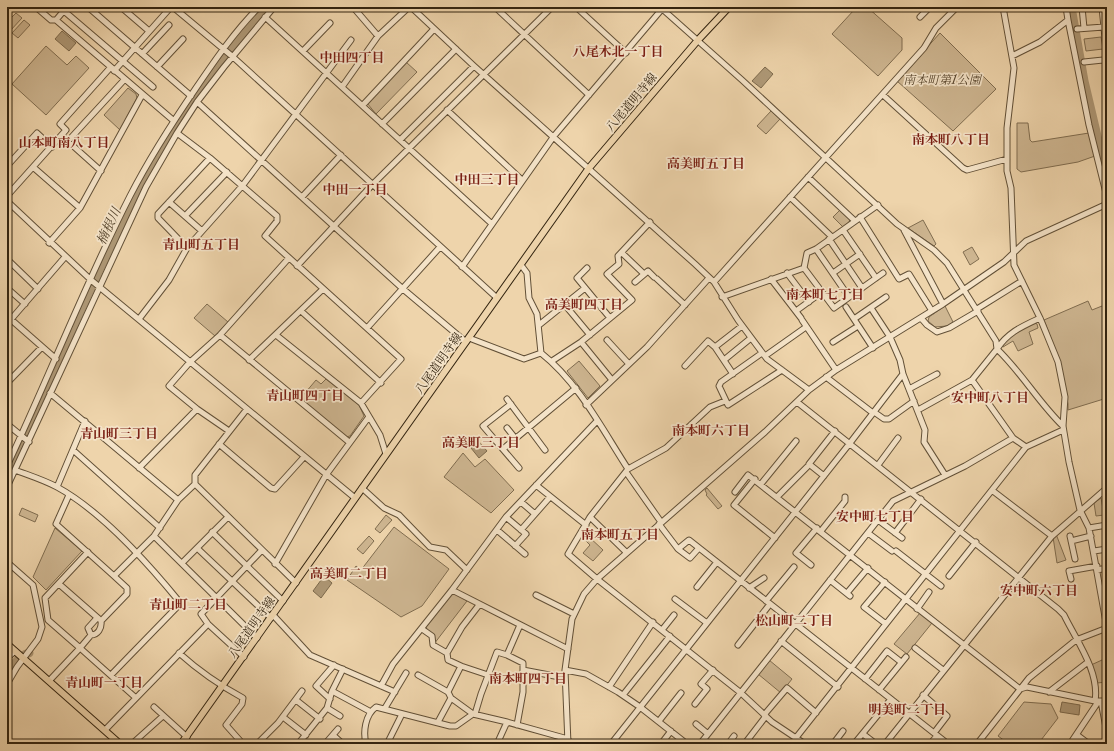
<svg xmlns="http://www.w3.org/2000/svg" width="1114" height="751" viewBox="0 0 1114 751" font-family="'Libre Caslon Text','Noto Serif JP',serif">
  <rect width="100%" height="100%" fill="#eed4ab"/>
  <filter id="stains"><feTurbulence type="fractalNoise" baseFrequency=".005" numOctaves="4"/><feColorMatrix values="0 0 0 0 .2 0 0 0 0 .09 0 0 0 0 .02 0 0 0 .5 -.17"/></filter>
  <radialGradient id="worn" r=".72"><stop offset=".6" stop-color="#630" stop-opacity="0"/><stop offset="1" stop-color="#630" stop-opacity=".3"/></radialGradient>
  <path fill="#ceb691" stroke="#806d50" d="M861,7H867L902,38V50L878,76L832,34L854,10Z
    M16,13L22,18L10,31L7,29V22Z
    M24,20L30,25L18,38L12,33Z
    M940,33L996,89L953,131L897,81Z
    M1101,37L1103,49L1086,51L1084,39Z
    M46,46L67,65L76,56L89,68L46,115L12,84Z
    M406,62L417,72L376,114L367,103Z
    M128,88L136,94L137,98L120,130L104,115Z
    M771,111L780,119L766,134L757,126Z
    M1017,123H1028L1030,140L1032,142L1089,133L1095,156L1078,162L1021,172L1017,169Z
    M840,210L850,219L849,222L843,227L833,217Z
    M923,220L936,244L934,246L908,228Z
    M972,247L979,259L970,265L963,252Z
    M1088,301L1092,310L1107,304V398L1068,410V404L1060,362L1044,320Z
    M207,304L228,322L215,336L194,318Z
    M945,306L953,322L947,326L935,327L928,321L929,317Z
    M1034,323L1037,324L1038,328L1029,332L1033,344L1018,351L1013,341L1003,347V342L1019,330Z
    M579,361L600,386L588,398L567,371Z
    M326,379L359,405L364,416L350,436L346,437L300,399L316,380L321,384Z
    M463,453L475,467L485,459L514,490L491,513L444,477Z
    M707,488L722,506L718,509L706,495L707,494L705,490Z
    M1101,498L1104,515L1096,516L1094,503Z
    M22,508L38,515L35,522L19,515Z
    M386,515L392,520L380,533L375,529Z
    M394,527L449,569L422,606L401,617L347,580L356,566L361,570Z
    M55,528L82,551L46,590L33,577Z
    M1056,534L1066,560L1057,563L1053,537Z
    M587,535L603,550L593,561L583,553L590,545L584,539Z
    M369,536L374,541L363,554L357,549Z
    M453,592L467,601L434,644L426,627Z
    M920,613L932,623L907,654L894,644Z
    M769,660L792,679L781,693L758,674Z
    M1102,660L1107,663V682L1097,683L1091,665Z
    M1024,702L1051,704L1058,718L1038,744H1009L998,736Z"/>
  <path fill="#ae9876" stroke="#7d6a4d" d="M62,31L76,43L69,51L55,39Z
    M765,67L773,74L761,88L752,81Z
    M475,437L487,451L479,458L467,443Z
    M324,576L332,583L321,598L313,591Z
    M1062,702L1080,705L1079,715L1060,712Z"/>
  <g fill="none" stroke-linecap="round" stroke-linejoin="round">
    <path stroke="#ae9876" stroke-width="9" d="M1071,7L1084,81L1107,178
      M7,476C81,313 143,140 267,7
      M7,678C12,668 17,656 29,653"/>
    <g stroke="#625037" stroke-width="7">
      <path id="minor" d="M36,7L51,20H56L67,7
        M88,7L191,96
        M121,7L149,31
        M173,7L233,57L497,298
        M353,7L378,36
        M411,7L474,66L695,264L714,282L738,320L767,359L809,390
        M495,7L589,95
        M576,7L626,53
        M660,7L742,80L897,224L934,250L947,263L996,341L997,349L972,380L918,410
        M1082,7L1084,28
        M1102,7L1107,59
        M64,11L153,87
        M265,17L492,224
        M920,17L930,7
        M56,20L174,121
        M1068,20L1089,125L1107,197
        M1077,29L1104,27
        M303,51L330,23
        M142,54L169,25
        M1012,56L1040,42L1068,20L1066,7
        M1084,62L1103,60L1107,63
        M157,67L183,39
        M114,71L171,7
        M342,87L378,36L409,7
        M883,95L963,168L967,170L1007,159
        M197,102L403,289L466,342
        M363,105L434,29
        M447,110L522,180
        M382,124L456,49
        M177,133L210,158L277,216V221L265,236L401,359L361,403
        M62,136L101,171
        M400,140L474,66
        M68,141L124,80
        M7,166L37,133L52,147
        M33,167L80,208
        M808,177L855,221
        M7,196L66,130L60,124L110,68
        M302,197L341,155
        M790,197L832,237
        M7,201L91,280L355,498
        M169,202L202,231
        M185,216L227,172
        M860,217L899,279L909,274L932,311
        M843,230L876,278
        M904,230L943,304
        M829,239L862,288
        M49,243L80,208L142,95
        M187,248L158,218V214L210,158
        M816,249L849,297
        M622,253L643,273
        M7,259L38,289
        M521,265L527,273L529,298L537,314L541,353C579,383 602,429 628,469
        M297,266L373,184L552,7
        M462,267L554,136L662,9
        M587,268L577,278L610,318
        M804,268L834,308L883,273
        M787,273L809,302
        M833,273L860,254
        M657,279L685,305
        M771,279L801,318
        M635,282L648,271L654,277
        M714,282L924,48L936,28L957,7
        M7,288L25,304
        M722,297L804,268L807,253L816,249L878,205
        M565,305L590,335
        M846,307L873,348
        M871,308L890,337L900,360L903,374L925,430L924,442L945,475
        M977,309L1022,281
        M301,311L381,383
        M796,311L822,292
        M7,316L56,359
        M921,318L927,325L937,332L949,328L978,311
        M1040,318C1023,326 1008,332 997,349C1022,373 1039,403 1063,426
        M139,319L169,280L187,248L243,185L351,40
        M854,319L886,297
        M802,320L836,370
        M7,324L65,257
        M539,325L585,288
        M367,328L440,247
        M220,335L349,442
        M276,335L361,403L380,435L386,454
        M469,338L524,359L541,353
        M607,340L629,364
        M581,342L612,380
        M833,342L858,326
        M715,347L742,326
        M762,353L721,382L719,386L728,405L782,370
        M765,356L806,327
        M249,360L323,289
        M724,360L751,338
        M552,361L581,342L632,300L607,274L619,264L618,256L650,222
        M685,366L708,341L715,347L733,374
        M826,377L873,413
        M972,380L1013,438L1026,447
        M7,383L42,347
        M909,389L937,374
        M50,393L178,500
        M507,399L545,450
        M725,401L710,407L666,448L628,469L590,517L568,554L597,579L741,693L772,722L805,744
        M797,402L1058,609L1064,615C1076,640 1100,672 1095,701
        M511,404L483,426L519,468
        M586,405L647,347L709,278
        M247,409L195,475V484L296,583
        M874,412L884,419H889L914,401
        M7,424L29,442
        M507,428L515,438
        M229,431L197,409L169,386L190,362L220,335L288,259
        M219,444L271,488L275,489L304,457
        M503,449L576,388
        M73,450L160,528
        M878,465L898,438
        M7,466C49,377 85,284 130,196C149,159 172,123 196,88C215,60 235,31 259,7
        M139,468L197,409
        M15,470C28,475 44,480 57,487C101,511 146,561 178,600V606L111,675
        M626,472L661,522
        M824,476L809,464L835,431
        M755,479L734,505L775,538
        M761,484L796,441
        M536,485L586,525
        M7,487L146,187L177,133L197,102L224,67L274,7
        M57,487L85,421
        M362,488L384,508L399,515L430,547L446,550L467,570
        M993,491L1052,536
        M735,492L748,475L1020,689L1027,687L1095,701H1107
        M69,495L56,524L114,576L154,536L178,500L195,484
        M777,497L807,467
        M521,502L535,514
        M909,515L921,499
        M506,517L526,534L515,546
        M590,517L626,552
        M878,520L902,538
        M659,524L678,549L689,540L948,744
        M1089,528L1107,525
        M497,530L525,554
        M521,530L550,497
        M821,531L845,501V497
        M212,532L283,601
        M868,533L892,551
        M895,533L908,516
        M154,536L257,638
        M1070,536L1075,559
        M1071,541L1091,536
        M197,548L271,618
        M678,549L690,558L699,548
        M896,551L941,586
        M1094,551L1107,549
        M88,552L45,598L48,620L80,648L91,635
        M7,562L33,585L42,627L38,639L17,667L7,684
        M182,563L227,518
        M275,564L326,475L368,418
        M811,565L796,553L817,528
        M1097,570L1107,568
        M949,576L976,542
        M1071,579L1069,571L1097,566
        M830,580L850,596
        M885,582L864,607L886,624
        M59,584L99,619
        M697,587L717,562
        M749,588L764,578
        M452,590L568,649
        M847,593L868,568
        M536,595L574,614
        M675,599L707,623
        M766,601L794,567
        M917,609L929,592
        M273,615L310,655L395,692
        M97,618L88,628L91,635C98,635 102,628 101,621L127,594V588L114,576
        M422,629L432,636L433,645L447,653L448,660L461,666L488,675
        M662,630L674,615
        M781,641L838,687
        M738,645L770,604
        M915,648L943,670
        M179,653C199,671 219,685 243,698L242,704L226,725L243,744
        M447,653L462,627L479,605
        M244,657L208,624L201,614L261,551
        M7,658L15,651
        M523,670L565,678
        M565,670L586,674L618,692L640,707L687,744
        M418,675L448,692L451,698L473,714
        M865,679L887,651L901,662
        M49,681L80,648L136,698
        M381,686L393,664L452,590L506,517L597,421
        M609,687L653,622
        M879,690L906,657
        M332,691L371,712
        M448,692L461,666
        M1049,692L1088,662
        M623,695L670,636
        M923,695L947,716L934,733
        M330,699L316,686L334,665
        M296,700L320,719
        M1101,701L1107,733
        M695,704L707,689L701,684L713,670
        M154,707L187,737
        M385,708L406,673
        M475,714L481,694L497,652L507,655
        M764,715L787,688L816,713
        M340,716L327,708L332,691L343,669
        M283,717L306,735
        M659,721L681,693
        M438,722L451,698
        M696,724L708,734
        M517,725L523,692V663L507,655L520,625
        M105,730L208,624
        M863,734L876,744
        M333,735L343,744
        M1077,735L1089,744
        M134,742L163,716
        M746,742L766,716
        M257,744L278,723L302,691
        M298,744L327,708
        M325,744L338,729
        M366,744C363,732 365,715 376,707L450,726H456L473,714L507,722
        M387,744L402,714
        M497,744L507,722L568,739
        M568,744L565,670L572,619L584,594L597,579L765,432L809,390L836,370L943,304L1004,262L1026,241L1107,204
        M611,744L850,443L903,374
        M661,744L671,731
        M700,744L893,501L965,466L1013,438
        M728,744L734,736
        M791,744L1026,447L1063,430
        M833,744L843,731
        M854,744L891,699
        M885,744L1052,536L1107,488
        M930,744L937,736
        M977,744L1029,678L1076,640L1107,628L1089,528L1080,510L1069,462L1063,426L1065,397L1058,362L1040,318L1014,265L1011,188L1007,171V128L1014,68L1003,7
        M1070,744L1098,702"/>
    </g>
    <g stroke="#332410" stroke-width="8">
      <path id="major" d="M7,644L120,744
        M181,744L589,168L698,40L729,7"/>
    </g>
    <use href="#minor" stroke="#f4e3c8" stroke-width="5"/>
    <use href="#major" stroke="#eed4ab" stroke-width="6"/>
  </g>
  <g text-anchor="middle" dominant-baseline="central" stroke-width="3.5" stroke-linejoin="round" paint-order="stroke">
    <g font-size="12" font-style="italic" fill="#5a4830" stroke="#f4e3c8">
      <text x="942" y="79">南本町第1公園</text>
    </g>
    <g font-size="12" fill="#332410" stroke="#f4e3c8">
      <text transform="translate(631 102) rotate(-50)">八尾道明寺線</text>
      <text transform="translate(438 363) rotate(-55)">八尾道明寺線</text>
      <text transform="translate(251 627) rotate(-55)">八尾道明寺線</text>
    </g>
    <g font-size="13" font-weight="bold" fill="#7a1f14" stroke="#f4e3c8">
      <text x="618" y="51">八尾木北一丁目</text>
      <text x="352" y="57">中田四丁目</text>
      <text x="951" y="139">南本町八丁目</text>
      <text x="64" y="142">山本町南八丁目</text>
      <text x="706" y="163">高美町五丁目</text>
      <text x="487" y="179">中田三丁目</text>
      <text x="355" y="189">中田一丁目</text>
      <text x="201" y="244">青山町五丁目</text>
      <text x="825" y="294">南本町七丁目</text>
      <text x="584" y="304">高美町四丁目</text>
      <text x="305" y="395">青山町四丁目</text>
      <text x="990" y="397">安中町八丁目</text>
      <text x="711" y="430">南本町六丁目</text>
      <text x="119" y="433">青山町三丁目</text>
      <text x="481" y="442">高美町三丁目</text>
      <text x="875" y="516">安中町七丁目</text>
      <text x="620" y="534">南本町五丁目</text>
      <text x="349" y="573">高美町二丁目</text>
      <text x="1039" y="590">安中町六丁目</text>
      <text x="188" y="604">青山町二丁目</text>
      <text x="794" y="620">松山町二丁目</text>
      <text x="528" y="678">南本町四丁目</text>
      <text x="104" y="682">青山町一丁目</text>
      <text x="907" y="709">明美町二丁目</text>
    </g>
    <g font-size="13" font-style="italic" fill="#58472f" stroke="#f4e3c8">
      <text transform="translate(108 226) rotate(-65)">楠根川</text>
    </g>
  </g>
  <rect width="1114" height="751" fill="none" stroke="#eed4ab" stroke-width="24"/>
  <rect x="8" y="8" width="1098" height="735" fill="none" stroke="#332410" stroke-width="2"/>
  <rect x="12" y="12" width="1090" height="727" fill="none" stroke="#332410"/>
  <rect width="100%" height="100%" filter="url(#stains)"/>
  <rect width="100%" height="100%" fill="url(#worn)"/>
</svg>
